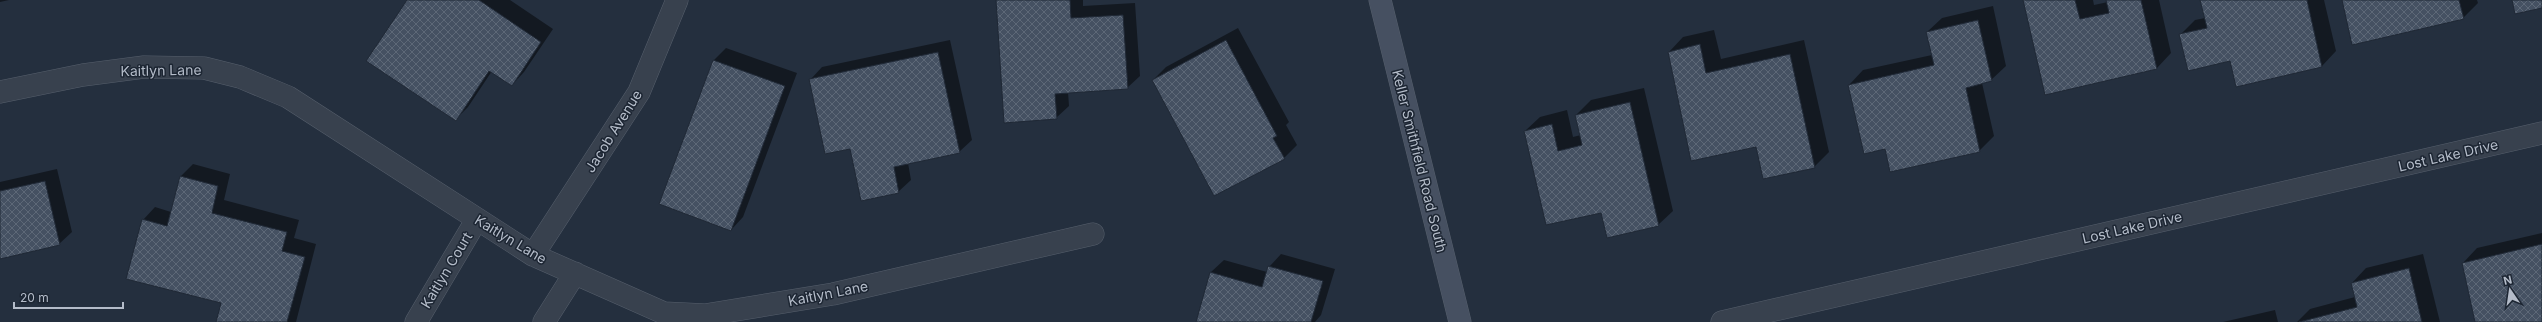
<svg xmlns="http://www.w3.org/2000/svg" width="2542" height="322" viewBox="0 0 2542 322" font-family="Inter,sans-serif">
  <defs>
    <pattern id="building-cross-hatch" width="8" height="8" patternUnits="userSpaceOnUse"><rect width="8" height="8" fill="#455162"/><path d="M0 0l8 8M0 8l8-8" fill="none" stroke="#5d6877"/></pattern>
  </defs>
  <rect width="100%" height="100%" fill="#242f3e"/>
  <path fill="#0007" d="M0,0H9L0,2Z
    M408,0H510L553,29L524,72L512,85L492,71L468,107L455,120Z
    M997,0H1083V6L1135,3L1140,76L1127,88L1068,92L1069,106L1056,118Z
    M2024,0H2093L2094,5L2108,2L2107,0H2159L2171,53L2157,68L2046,94Z
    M2201,0H2324L2336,51L2322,66L2237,86L2230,60L2180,35L2195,20L2205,18Z
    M2343,0H2477L2478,3L2463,18Z
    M1993,6L2006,66L1991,80L1982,83L1994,136L1979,151L1886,148L1849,85L1863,70L1932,55L1927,32L1942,18Z
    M1238,28L1289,122L1286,125L1297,145L1284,158L1153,80L1166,67Z
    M1714,30L1721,59L1804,40L1829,152L1814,167L1757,146L1669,52L1683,37Z
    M950,40L972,140L959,152L908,163L911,180L898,192L851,148L810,80L822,67Z
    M726,48L797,73L743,217L731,230L660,204L714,60Z
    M1644,88L1673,211L1658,225L1602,212L1525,131L1540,117L1567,110L1573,137L1581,135L1576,115L1591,100Z
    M193,164L230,174L224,200L299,220L294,238L316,244L296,322H217L222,302L143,220L155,207L171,212L181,176Z
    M57,169L72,232L59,244L0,258V182Z
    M2542,233V322H2476L2463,263L2477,248Z
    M1281,254L1335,269L1321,315L1315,322H1197L1211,272L1224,260L1267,272L1269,267Z
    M2423,254L2440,322H2297L2310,309L2355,297L2352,283L2366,268Z
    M2275,310L2278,322H2223Z"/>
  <path fill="url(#building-cross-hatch)" stroke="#1f2835" d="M407,0H479L541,42L512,86L489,71L456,121L366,61Z
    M996,0H1070L1071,18L1123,15L1128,89L1055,94L1057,119L1004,123Z
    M2023,0H2075L2080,19L2109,13L2106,0H2141L2157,69L2045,95Z
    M2200,0H2307L2322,67L2236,87L2230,61L2188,71L2179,34L2207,28Z
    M2342,0H2459L2464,19L2352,45Z
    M2512,0H2542V8L2515,14Z
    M1978,20L1992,81L1966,88L1980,152L1890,172L1885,149L1864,154L1848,85L1934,65L1926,32Z
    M1226,40L1277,136L1273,138L1285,159L1214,196L1152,80Z
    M1700,44L1706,73L1790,54L1815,168L1763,179L1756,147L1691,161L1668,52Z
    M938,52L960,153L894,167L899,193L861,201L850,149L825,154L809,79Z
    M713,60L785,86L731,231L659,204Z
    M1630,102L1659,226L1607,238L1601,213L1546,225L1524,131L1552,124L1558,151L1582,145L1575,115Z
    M180,176L218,186L212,213L287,232L282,251L305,257L287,322H216L221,303L126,279L142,219L167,226Z
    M45,181L60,245L0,259V191Z
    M2542,244V322H2475L2462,263Z
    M1268,266L1323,281L1311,322H1196L1210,272L1262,287Z
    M2409,268L2422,322H2299L2357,307L2351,283Z"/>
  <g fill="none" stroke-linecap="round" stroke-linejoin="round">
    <g stroke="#565f6c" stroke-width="23">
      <path id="street" d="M0,92L83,75L144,67L204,68L240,77L288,97L533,255L664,313L705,315L833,294L1093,234
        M533,255L639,92L677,0
        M416,322L477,219
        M544,322L575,273
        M1722,322L2542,133"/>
    </g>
    <g stroke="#565f6c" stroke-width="23">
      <path id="secondary" d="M1380,0L1460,322"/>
    </g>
    <use href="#street" stroke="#38414e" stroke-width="22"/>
    <use href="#secondary" stroke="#465061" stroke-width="22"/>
  </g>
  <g text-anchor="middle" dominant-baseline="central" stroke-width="3" stroke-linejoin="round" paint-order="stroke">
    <g font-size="14" fill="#b4bcc9" stroke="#1d2633">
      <text transform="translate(161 70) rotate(-1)">Kaitlyn Lane</text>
      <text transform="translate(613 131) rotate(-58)">Jacob Avenue</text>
      <text transform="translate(2448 155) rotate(-13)">Lost Lake Drive</text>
      <text transform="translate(1420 161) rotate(76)">Keller Smithfield Road South</text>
      <text transform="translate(2132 227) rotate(-13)">Lost Lake Drive</text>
      <text transform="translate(511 239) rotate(31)">Kaitlyn Lane</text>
      <text transform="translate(446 270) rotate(-59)">Kaitlyn Court</text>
      <text transform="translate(828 293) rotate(-11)">Kaitlyn Lane</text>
    </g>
  </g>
  <g transform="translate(2510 290) rotate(347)" stroke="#1d2633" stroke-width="3" paint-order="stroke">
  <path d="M0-3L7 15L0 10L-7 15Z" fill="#b4bcc9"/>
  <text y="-6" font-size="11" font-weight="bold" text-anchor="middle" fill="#b4bcc9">N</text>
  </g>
  <path d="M14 302v6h109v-6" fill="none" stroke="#b4bcc9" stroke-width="2"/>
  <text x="20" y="302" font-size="12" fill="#b4bcc9" stroke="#1d2633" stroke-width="3" paint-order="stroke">20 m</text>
</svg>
